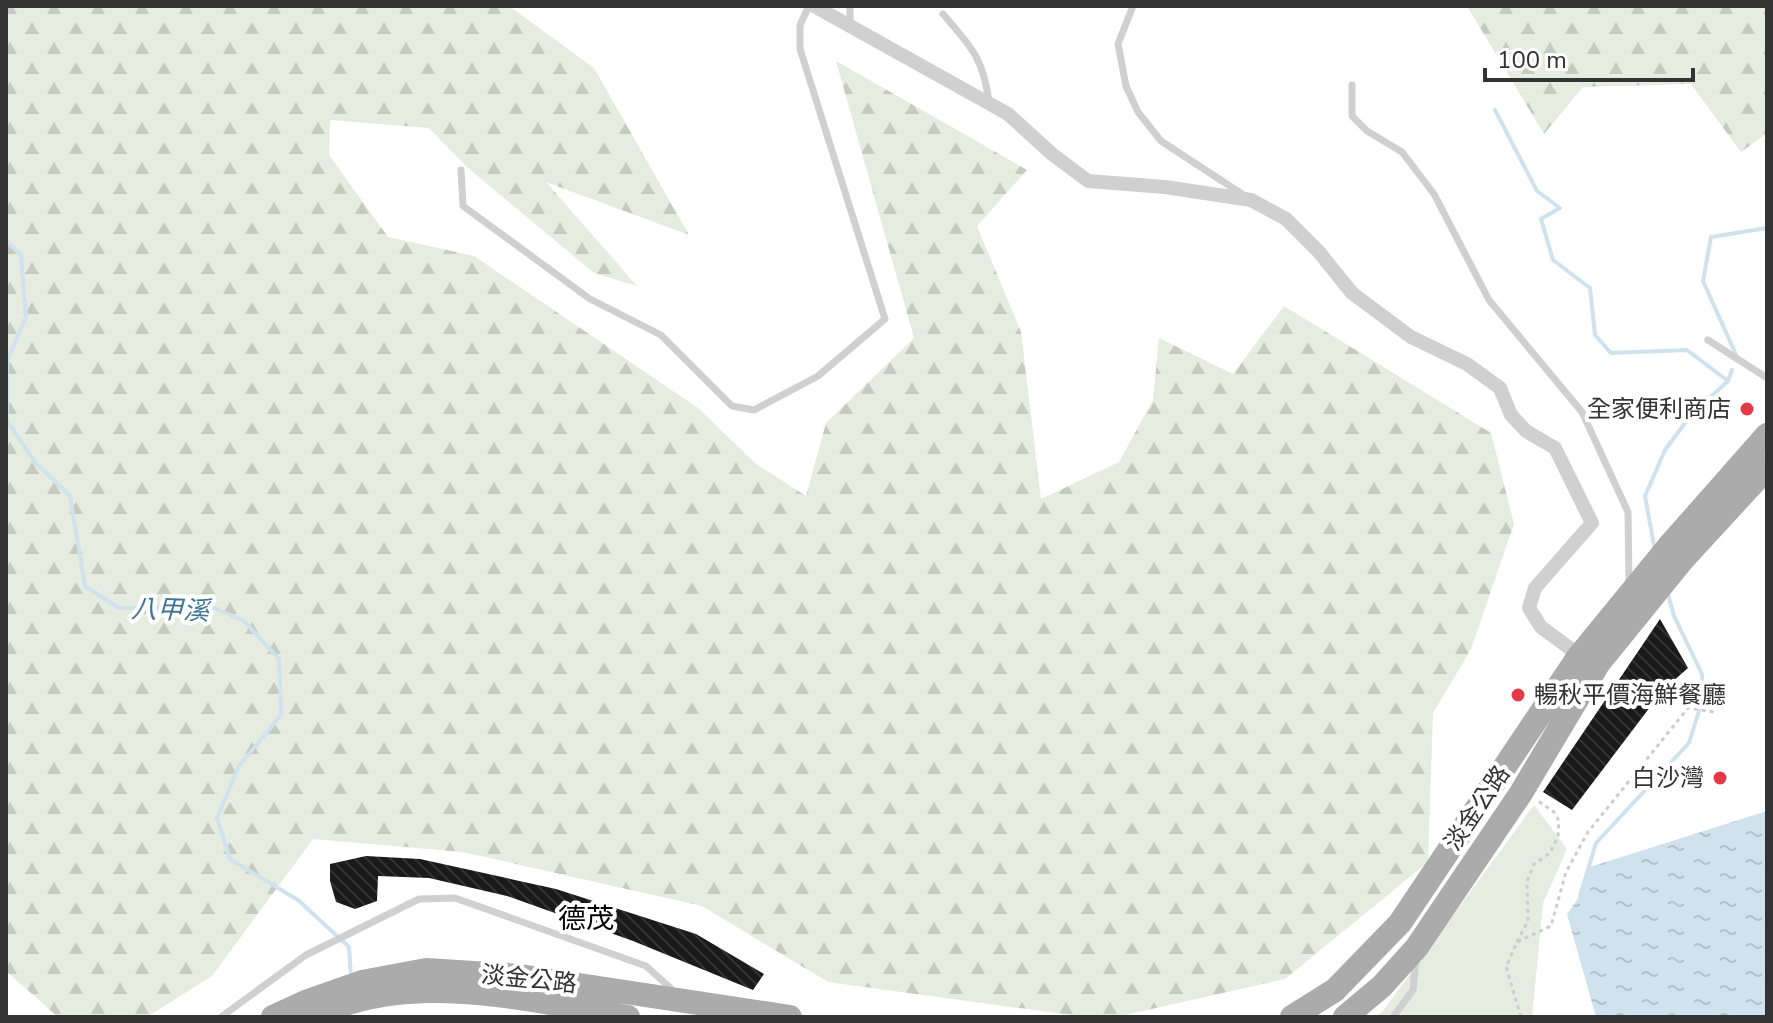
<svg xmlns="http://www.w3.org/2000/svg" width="1773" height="1023" viewBox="0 0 1773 1023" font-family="'Nunito Sans','Noto Sans TC',sans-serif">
  <defs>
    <pattern id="forest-firs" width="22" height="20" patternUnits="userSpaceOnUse" patternTransform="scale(2)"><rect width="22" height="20" fill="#e6ecdf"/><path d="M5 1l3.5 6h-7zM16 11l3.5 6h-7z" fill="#c6cbc0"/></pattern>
    <pattern id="water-ripples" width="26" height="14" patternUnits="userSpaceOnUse" patternTransform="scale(2)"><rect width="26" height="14" fill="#cfe2ee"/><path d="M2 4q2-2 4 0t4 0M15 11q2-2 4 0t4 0" fill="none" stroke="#b2c2cd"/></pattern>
    <pattern id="building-back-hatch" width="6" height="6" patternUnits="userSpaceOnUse" patternTransform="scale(2)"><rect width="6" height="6" fill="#1a1a1a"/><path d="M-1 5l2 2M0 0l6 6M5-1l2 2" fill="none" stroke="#333"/></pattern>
  </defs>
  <rect width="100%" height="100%" fill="#fff"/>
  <path fill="url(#forest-firs)" d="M6,6H509L594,68L689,235L546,182L637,286L594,273L467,167L429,128L330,120L329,155L388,237L474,256L698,408L756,464L806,496L826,423L914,338L836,61L1027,170L977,226L1021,332L1041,499L1119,462L1153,400L1159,338L1233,374L1284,306L1491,433L1514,524L1471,649L1433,713L1428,862L1285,979L1116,1017H1085L828,982L702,906L463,852L313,839L212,976L147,1017H58L6,971Z
    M1467,6H1767V133L1741,152L1691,84L1583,87L1544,134Z"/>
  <path fill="#e6ecdf" d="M1534,805L1567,849L1543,903L1532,1017H1375L1382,1012Z"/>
  <path fill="url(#water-ripples)" d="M1767,811V1017H1596L1567,914L1580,896L1590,867Z"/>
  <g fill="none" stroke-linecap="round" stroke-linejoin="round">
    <path stroke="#cfe2ee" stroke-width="4" d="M1495,110L1537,191L1560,208L1541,219L1553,260L1590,288L1595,335L1611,353L1687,350L1728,381
      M6,240L21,255L26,317L7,361V421L35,462L70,496L85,586L119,608H214L244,621L279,659L281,715L239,766L217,818L230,859L298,900L349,947L351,977
      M1737,357L1703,281L1711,237L1767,228
      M1655,551L1645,496L1665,450L1691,415L1728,381L1732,370
      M1580,896L1596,843L1689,743L1703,698L1702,674L1674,616L1668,594"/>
  </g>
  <path fill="url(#building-back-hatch)" d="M1660,619L1688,668L1663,690L1572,810L1543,792Z
    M366,856L420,859L556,889L696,934L764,974L753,990L633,941L507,896L429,878L378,876L377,901L355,909L336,902L330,881V864Z"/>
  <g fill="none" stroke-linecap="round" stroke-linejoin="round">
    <path stroke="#cdcdcd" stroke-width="3" stroke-dasharray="4 4" stroke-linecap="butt" d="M1517,942L1528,921L1527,881L1534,864L1550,853L1558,836L1559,821L1554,812L1538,801
      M1521,1017L1506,967L1517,942L1551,926L1566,872L1588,832L1688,708L1714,712"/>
    <path stroke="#d0d0d0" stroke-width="7" d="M1133,6L1118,44L1126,86L1138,112L1161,141L1242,194
      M943,14C971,47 983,57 989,102
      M850,24V6
      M1352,85V116L1367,131L1402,152L1434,194L1489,300L1582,412L1628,512L1629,583
      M461,170L463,206L590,299L661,335L732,406L754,410L818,376L885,319L800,49V25L809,6
      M1708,340L1767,378
      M221,1017L306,955L419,899L455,898L646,966L675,992
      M1393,1017L1413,990L1416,958"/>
    <path stroke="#d0d0d0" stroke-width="14" d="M814,6L1008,114L1052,154L1088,181L1165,187L1251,200L1286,219L1319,252L1352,293L1411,337L1467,364L1500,388L1511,415L1526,431L1555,448L1592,523L1535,588L1529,608L1541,627L1583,658"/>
    <path stroke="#ababab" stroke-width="24" d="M273,1017L308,1001L362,982L426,970L520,976L790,1017
      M314,1017C408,968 529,1000 628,1017
      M1292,1017L1335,990L1400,923L1579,656L1669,546L1767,435
      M1345,1017L1382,986L1417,947L1521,793L1598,664L1684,558L1767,468"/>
  </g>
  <g fill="#e63946" stroke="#fff" stroke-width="3">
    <circle cx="1747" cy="409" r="8"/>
    <circle cx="1518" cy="695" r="8"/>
    <circle cx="1720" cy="778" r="8"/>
  </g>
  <g text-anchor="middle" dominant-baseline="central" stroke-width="8" stroke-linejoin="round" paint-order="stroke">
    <g font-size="24" fill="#333" stroke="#fff" text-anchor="end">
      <text x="1731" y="409">全家便利商店</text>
      <text x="1534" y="695" text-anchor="start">暢秋平價海鮮餐廳</text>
      <text x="1704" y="778">白沙灣</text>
    </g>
    <g font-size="24" fill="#333" stroke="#fff">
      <text transform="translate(1477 808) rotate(-56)">淡金公路</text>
      <text transform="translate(529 979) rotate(6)">淡金公路</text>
    </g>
    <g font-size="26" font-style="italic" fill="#3f7597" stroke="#fff">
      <text transform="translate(170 610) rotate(2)">八甲溪</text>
    </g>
    <g font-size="28" fill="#000" stroke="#fff">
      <text x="586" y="919">德茂</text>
    </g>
  </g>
  <rect width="1773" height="1023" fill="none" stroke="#333333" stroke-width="16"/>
  <path d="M1485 68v12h208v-12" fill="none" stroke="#333333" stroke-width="4"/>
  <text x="1497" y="68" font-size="24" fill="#333333" stroke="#ffffff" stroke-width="6" paint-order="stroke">100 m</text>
</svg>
